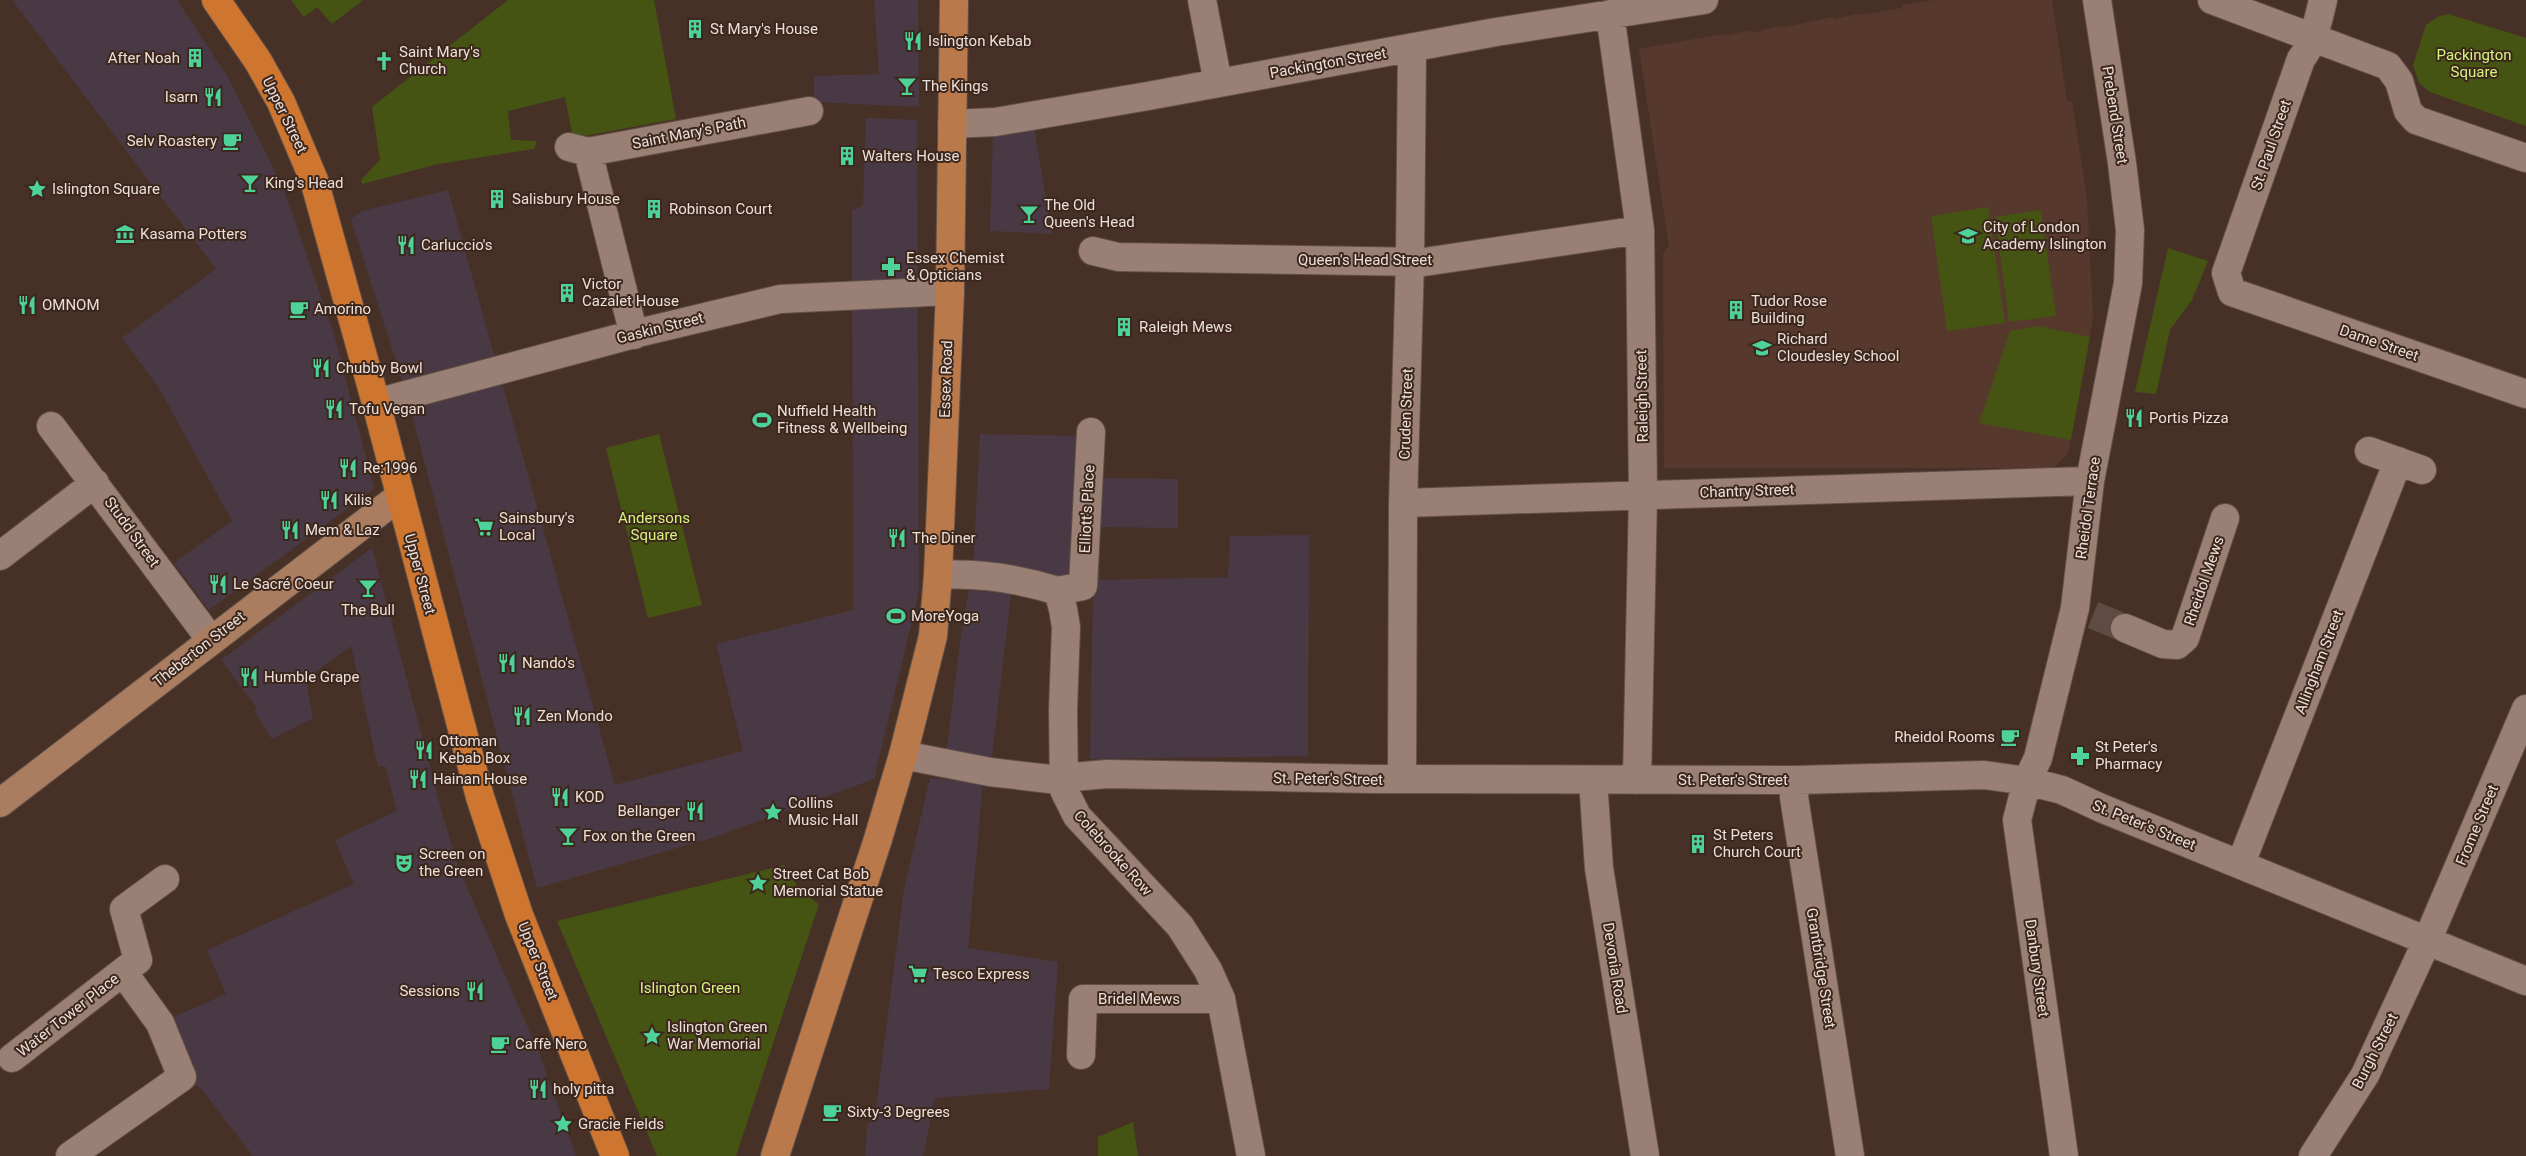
<svg xmlns="http://www.w3.org/2000/svg" width="2526" height="1156" viewBox="0 0 2526 1156" font-family="Roboto,sans-serif">
  <rect width="100%" height="100%" fill="#473127"/>
  <path fill="#493945" d="M12,0H177L229,79L284,190L334,334L374,489L209,610L174,563L232,521L159,388L122,338L216,269Z
    M874,0H918L919,107L814,102V76L879,74Z
    M866,118L917,120L919,592L874,779L712,838L537,888L408,400L351,219L362,211L448,190L615,785L743,751L716,644L853,610L852,210L863,206Z
    M1034,128L1052,234L990,231L993,135Z
    M980,434L1084,436L1080,577L1017,576L973,569Z
    M1095,478L1178,479V528L1099,527L1100,580L1228,577L1230,536L1309,535L1308,756L1090,759Z
    M372,548L443,816L459,869L539,1053L576,1156H253L201,1088L182,1077L160,1023L226,994L207,950L354,884L335,840L397,811L385,766L378,767L351,646L306,679L313,718L272,739L254,711L257,708L221,660Z
    M969,590L1011,594L991,765L946,755L960,641Z
    M930,778L983,783L968,948L1058,962L1049,1089L935,1098L923,1156H865L867,1125L875,1116L904,889Z"/>
  <path fill="#56392c" d="M1934,0H2052L2067,101H2072L2087,199L2093,318L2068,453L2056,466L2047,468H1664L1663,254L1669,246L1639,49L1723,34V36L1751,30L1752,33L1779,26V28L1833,17L1834,19L1861,13V15L1902,8V5Z"/>
  <path fill="#455412" d="M291,0H363L332,24L317,7L304,17Z
    M508,0H654L676,119L573,138L565,97L508,111L511,140L537,141L534,149L438,164L362,184L361,180L380,160L372,107Z
    M2448,14L2526,38V126L2430,92L2419,83L2413,65L2426,25L2437,17Z
    M1988,207L2005,323L1947,331L1931,216Z
    M2041,210L2056,316L2009,322L1995,217Z
    M2168,248L2208,261L2192,300L2170,330L2156,394L2135,392Z
    M2038,326L2090,337L2071,440L1979,423L2010,331Z
    M659,434L702,605L648,618L606,448Z
    M784,865L800,891L819,904L736,1156H657L557,921Z
    M1133,1122L1138,1156H1098V1137Z"/>
  <g fill="none" stroke-linecap="round" stroke-linejoin="round">
    <path stroke="#604b42" stroke-width="28" stroke-dasharray="28 14" stroke-linecap="butt" d="M2093,615L2125,628"/>
    <g stroke="#625047" stroke-width="30">
      <path id="street" d="M1202,0L1218,83
        M2212,0L2388,66L2399,81L2408,111L2416,120L2526,158
        M2323,0C2318,20 2314,43 2301,59L2226,273L2232,292L2526,394
        M1610,14L1640,230L1643,495L1637,780
        M952,124L995,122L1148,96L1496,32L1704,0
        M569,147L588,152L809,111
        M588,152L634,335
        M1093,251L1118,257L1424,262L1640,230
        M376,403L638,333L780,299L950,291
        M51,426L211,640
        M2369,451L2422,470
        M1403,503L2090,481
        M0,556L95,483
        M938,575C977,573 1020,579 1058,591L1063,609L1066,627L1063,710L1064,790L1077,816L1180,926L1208,970L1221,999L1251,1156
        M1058,591L1083,586L1091,432
        M2125,628L2163,644L2177,645L2185,638L2225,518
        M903,755L990,772L1050,779L1107,774L1372,779L1796,780L1984,775L2027,781L2062,790L2101,808L2526,981
        M1402,779L1403,503L1410,261L1412,48
        M1593,780L1599,868L1645,1156
        M1796,780L1794,797L1850,1156
        M2241,863L2398,461
        M1081,1055L1083,999H1221
        M12,1058L138,960L124,909L165,879
        M70,1156L182,1077L160,1023L123,972
        M2064,1156L2017,820L2027,781L2038,758L2075,608L2090,481L2128,283L2130,230L2122,163L2097,0
        M2313,1156L2365,1075L2427,941L2526,709"/>
    </g>
    <g stroke="#625047" stroke-width="30">
      <path id="secondary" d="M0,803L400,496"/>
    </g>
    <g stroke="#625047" stroke-width="30">
      <path id="primary" d="M775,1156L878,839L903,755L933,636L938,575L950,291L954,0"/>
    </g>
    <g stroke="#625047" stroke-width="30">
      <path id="highway" d="M216,0L258,61L281,102L314,180L376,403L480,797L519,915L615,1156"/>
    </g>
    <use href="#street" stroke="#9a8074" stroke-width="28"/>
    <use href="#secondary" stroke="#aa7d60" stroke-width="28"/>
    <use href="#primary" stroke="#b9794b" stroke-width="28"/>
    <use href="#highway" stroke="#ce7530" stroke-width="28"/>
  </g>
  <defs>
    <g id="building-bare" transform="scale(1.5)"><path d="M-4-6H4V6H1V3H-1V6H-4ZM-2.5-4.3h1.7v1.8h-1.7ZM.8-4.3h1.7v1.8H.8ZM-2.5-1h1.7V.8h-1.7ZM.8-1h1.7V.8H.8Z" fill="#4dd39a" stroke="#3c271d" stroke-width="2.5" paint-order="stroke"/></g>
    <g id="restaurant-bare" transform="scale(1.5)"><path d="M-5-6h1v4h1v-4h1v4h1v-4h1v5L-1.5 .5V6h-2V.5L-5-1ZM5-6V6H3V1.5H1.5Q1.5-4 5-6Z" fill="#4dd39a" stroke="#3c271d" stroke-width="2.5" paint-order="stroke"/></g>
    <g id="church-bare" transform="scale(1.5)"><path d="M-1.2-6h2.4v3.5h3.3v2.4h-3.3V6h-2.4V-.1h-3.3v-2.4h3.3Z" fill="#4dd39a" stroke="#3c271d" stroke-width="2.5" paint-order="stroke"/></g>
    <g id="bar-bare" transform="scale(1.5)"><path d="M-6-5H6L.8 .8V4.5H3.5V6h-7V4.5H-.8V.8Z" fill="#4dd39a" stroke="#3c271d" stroke-width="2.5" paint-order="stroke"/></g>
    <g id="cafe-bare" transform="scale(1.5)"><path d="M-5.5-4.5H6V0H3Q3 3.5 0 3.5H-2.5Q-5.5 3.5-5.5 0ZM3-3.2v2h1.7v-2ZM-6 4.5H4V6H-6Z" fill="#4dd39a" stroke="#3c271d" stroke-width="2.5" paint-order="stroke"/></g>
    <g id="sight-bare" transform="scale(1.5)"><path d="M0-6L1.8-2.2L6-1.7L2.9 1.2L3.7 5.4L0 3.3L-3.7 5.4L-2.9 1.2L-6-1.7L-1.8-2.2Z" fill="#4dd39a" stroke="#3c271d" stroke-width="2.5" paint-order="stroke"/></g>
    <g id="museum-bare" transform="scale(1.5)"><path d="M0-6L6-3V-2H-6V-3ZM-5-1h2V3h-2ZM-1-1h2V3h-2ZM3-1h2V3H3ZM-6 4H6V6H-6Z" fill="#4dd39a" stroke="#3c271d" stroke-width="2.5" paint-order="stroke"/></g>
    <g id="school-bare" transform="scale(1.5)"><path d="M0-5L7-2L0 1L-7-2ZM-4 1L0 2.5L4 1V4Q0 6-4 4Z" fill="#4dd39a" stroke="#3c271d" stroke-width="2.5" paint-order="stroke"/></g>
    <g id="pharmacy-bare" transform="scale(1.5)"><path d="M-2-6h4v4h4v4h-4v4h-4v-4h-4v-4h4Z" fill="#4dd39a" stroke="#3c271d" stroke-width="2.5" paint-order="stroke"/></g>
    <g id="stadium-bare" transform="scale(1.5)"><path d="M0-5a6.5 5 0 1 0 0 10a6.5 5 0 1 0 0-10ZM-3.5-1.8h7v3.6h-7Z" fill="#4dd39a" stroke="#3c271d" stroke-width="2.5" paint-order="stroke"/></g>
    <g id="supermarket-bare" transform="scale(1.5)"><path d="M-6-5.5h2.5l.6 2H6L4.5 2H-2.5L-4.4-4H-6ZM-1.5 3.2a1.3 1.3 0 1 0 .1 0ZM3 3.2a1.3 1.3 0 1 0 .1 0Z" fill="#4dd39a" stroke="#3c271d" stroke-width="2.5" paint-order="stroke"/></g>
    <g id="theatre-bare" transform="scale(1.5)"><path d="M-5-5.5Q0-4 5-5.5V0Q5 5 0 6Q-5 5-5 0ZM-3.3-2.5H-1v1.5H-3.3ZM1-2.5H3.3v1.5H1ZM-2.8 1Q0 5.5 2.8 1Z" fill="#4dd39a" stroke="#3c271d" stroke-width="2.5" paint-order="stroke"/></g>
  </defs>
  <g fill-rule="evenodd">
    <use href="#building-bare" x="695" y="29"/>
    <use href="#restaurant-bare" x="913" y="41"/>
    <use href="#building-bare" x="195" y="58"/>
    <use href="#church-bare" x="384" y="61"/>
    <use href="#bar-bare" x="907" y="86"/>
    <use href="#restaurant-bare" x="213" y="97"/>
    <use href="#cafe-bare" x="232" y="141"/>
    <use href="#building-bare" x="847" y="156"/>
    <use href="#bar-bare" x="250" y="183"/>
    <use href="#sight-bare" x="37" y="189"/>
    <use href="#building-bare" x="497" y="199"/>
    <use href="#building-bare" x="654" y="209"/>
    <use href="#bar-bare" x="1029" y="214"/>
    <use href="#museum-bare" x="125" y="234"/>
    <use href="#school-bare" x="1968" y="236"/>
    <use href="#restaurant-bare" x="406" y="245"/>
    <use href="#pharmacy-bare" x="891" y="267"/>
    <use href="#building-bare" x="567" y="293"/>
    <use href="#restaurant-bare" x="27" y="305"/>
    <use href="#cafe-bare" x="299" y="309"/>
    <use href="#building-bare" x="1736" y="310"/>
    <use href="#building-bare" x="1124" y="327"/>
    <use href="#school-bare" x="1762" y="348"/>
    <use href="#restaurant-bare" x="321" y="368"/>
    <use href="#restaurant-bare" x="334" y="409"/>
    <use href="#restaurant-bare" x="2134" y="418"/>
    <use href="#stadium-bare" x="762" y="420"/>
    <use href="#restaurant-bare" x="348" y="468"/>
    <use href="#restaurant-bare" x="329" y="500"/>
    <use href="#supermarket-bare" x="484" y="527"/>
    <use href="#restaurant-bare" x="290" y="530"/>
    <use href="#restaurant-bare" x="897" y="538"/>
    <use href="#restaurant-bare" x="218" y="584"/>
    <use href="#bar-bare" x="368" y="588"/>
    <use href="#stadium-bare" x="896" y="616"/>
    <use href="#restaurant-bare" x="507" y="663"/>
    <use href="#restaurant-bare" x="249" y="677"/>
    <use href="#restaurant-bare" x="522" y="716"/>
    <use href="#cafe-bare" x="2010" y="737"/>
    <use href="#restaurant-bare" x="424" y="750"/>
    <use href="#pharmacy-bare" x="2080" y="756"/>
    <use href="#restaurant-bare" x="418" y="779"/>
    <use href="#restaurant-bare" x="560" y="797"/>
    <use href="#restaurant-bare" x="695" y="811"/>
    <use href="#sight-bare" x="773" y="812"/>
    <use href="#bar-bare" x="568" y="836"/>
    <use href="#building-bare" x="1698" y="844"/>
    <use href="#theatre-bare" x="404" y="863"/>
    <use href="#sight-bare" x="758" y="883"/>
    <use href="#supermarket-bare" x="918" y="974"/>
    <use href="#restaurant-bare" x="475" y="991"/>
    <use href="#sight-bare" x="652" y="1036"/>
    <use href="#cafe-bare" x="500" y="1044"/>
    <use href="#restaurant-bare" x="538" y="1089"/>
    <use href="#cafe-bare" x="832" y="1112"/>
    <use href="#sight-bare" x="563" y="1124"/>
  </g>
  <g text-anchor="middle" dominant-baseline="central" stroke-width="4" stroke-linejoin="round" paint-order="stroke">
    <g font-size="15" fill="#eddfd8" stroke="#3c271d" text-anchor="start">
      <text x="710" y="29">St Mary's House</text>
      <text x="928" y="41">Islington Kebab</text>
      <text x="399" y="52">Saint Mary's<tspan x="399" dy="17">Church</tspan></text>
      <text x="180" y="58" text-anchor="end">After Noah</text>
      <text x="922" y="86">The Kings</text>
      <text x="198" y="97" text-anchor="end">Isarn</text>
      <text x="217" y="141" text-anchor="end">Selv Roastery</text>
      <text x="862" y="156">Walters House</text>
      <text x="265" y="183">King's Head</text>
      <text x="52" y="189">Islington Square</text>
      <text x="512" y="199">Salisbury House</text>
      <text x="1044" y="205">The Old<tspan x="1044" dy="17">Queen's Head</tspan></text>
      <text x="669" y="209">Robinson Court</text>
      <text x="1983" y="227">City of London<tspan x="1983" dy="17">Academy Islington</tspan></text>
      <text x="140" y="234">Kasama Potters</text>
      <text x="421" y="245">Carluccio's</text>
      <text x="906" y="258">Essex Chemist<tspan x="906" dy="17">&amp; Opticians</tspan></text>
      <text x="582" y="284">Victor<tspan x="582" dy="17">Cazalet House</tspan></text>
      <text x="1751" y="301">Tudor Rose<tspan x="1751" dy="17">Building</tspan></text>
      <text x="42" y="305">OMNOM</text>
      <text x="314" y="309">Amorino</text>
      <text x="1139" y="327">Raleigh Mews</text>
      <text x="1777" y="339">Richard<tspan x="1777" dy="17">Cloudesley School</tspan></text>
      <text x="336" y="368">Chubby Bowl</text>
      <text x="349" y="409">Tofu Vegan</text>
      <text x="777" y="411">Nuffield Health<tspan x="777" dy="17">Fitness &amp; Wellbeing</tspan></text>
      <text x="2149" y="418">Portis Pizza</text>
      <text x="363" y="468">Re:1996</text>
      <text x="344" y="500">Kilis</text>
      <text x="499" y="518">Sainsbury's<tspan x="499" dy="17">Local</tspan></text>
      <text x="305" y="530">Mem &amp; Laz</text>
      <text x="912" y="538">The Diner</text>
      <text x="233" y="584">Le Sacré Coeur</text>
      <text x="368" y="610" text-anchor="middle">The Bull</text>
      <text x="911" y="616">MoreYoga</text>
      <text x="522" y="663">Nando's</text>
      <text x="264" y="677">Humble Grape</text>
      <text x="537" y="716">Zen Mondo</text>
      <text x="1995" y="737" text-anchor="end">Rheidol Rooms</text>
      <text x="439" y="741">Ottoman<tspan x="439" dy="17">Kebab Box</tspan></text>
      <text x="2095" y="747">St Peter's<tspan x="2095" dy="17">Pharmacy</tspan></text>
      <text x="433" y="779">Hainan House</text>
      <text x="575" y="797">KOD</text>
      <text x="788" y="803">Collins<tspan x="788" dy="17">Music Hall</tspan></text>
      <text x="680" y="811" text-anchor="end">Bellanger</text>
      <text x="1713" y="835">St Peters<tspan x="1713" dy="17">Church Court</tspan></text>
      <text x="583" y="836">Fox on the Green</text>
      <text x="419" y="854">Screen on<tspan x="419" dy="17">the Green</tspan></text>
      <text x="773" y="874">Street Cat Bob<tspan x="773" dy="17">Memorial Statue</tspan></text>
      <text x="933" y="974">Tesco Express</text>
      <text x="460" y="991" text-anchor="end">Sessions</text>
      <text x="667" y="1027">Islington Green<tspan x="667" dy="17">War Memorial</tspan></text>
      <text x="515" y="1044">Caffè Nero</text>
      <text x="553" y="1089">holy pitta</text>
      <text x="847" y="1112">Sixty-3 Degrees</text>
      <text x="578" y="1124">Gracie Fields</text>
    </g>
    <g font-size="15" fill="#d3f47e" stroke="#3c271d">
      <text x="2474" y="55">Packington<tspan x="2474" dy="17">Square</tspan></text>
      <text x="654" y="518">Andersons<tspan x="654" dy="17">Square</tspan></text>
      <text x="690" y="988">Islington Green</text>
    </g>
    <g font-size="15" fill="#eddfd8" stroke="#3c271d">
      <text transform="translate(1328 63) rotate(-10)">Packington Street</text>
      <text transform="translate(285 115) rotate(64)">Upper Street</text>
      <text transform="translate(2115 115) rotate(81)">Prebend Street</text>
      <text transform="translate(689 133) rotate(-11)">Saint Mary's Path</text>
      <text transform="translate(2271 145) rotate(-71)">St. Paul Street</text>
      <text x="1365" y="260">Queen's Head Street</text>
      <text transform="translate(660 328) rotate(-14)">Gaskin Street</text>
      <text transform="translate(2379 343) rotate(19)">Dame Street</text>
      <text transform="translate(946 379) rotate(-88)">Essex Road</text>
      <text transform="translate(1642 396) rotate(-91)">Raleigh Street</text>
      <text transform="translate(1406 414) rotate(-88)">Cruden Street</text>
      <text transform="translate(1747 491) rotate(-2)">Chantry Street</text>
      <text transform="translate(2088 508) rotate(-82)">Rheidol Terrace</text>
      <text transform="translate(1087 509) rotate(-87)">Elliott's Place</text>
      <text transform="translate(132 532) rotate(54)">Studd Street</text>
      <text transform="translate(420 574) rotate(75)">Upper Street</text>
      <text transform="translate(2204 581) rotate(-71)">Rheidol Mews</text>
      <text transform="translate(199 649) rotate(-38)">Theberton Street</text>
      <text transform="translate(2319 662) rotate(-69)">Allingham Street</text>
      <text transform="translate(1328 779) rotate(1)">St. Peter's Street</text>
      <text x="1733" y="780">St. Peter's Street</text>
      <text transform="translate(2144 825) rotate(22)">St. Peter's Street</text>
      <text transform="translate(2477 825) rotate(-67)">Frome Street</text>
      <text transform="translate(1113 853) rotate(48)">Colebrooke Row</text>
      <text transform="translate(538 961) rotate(68)">Upper Street</text>
      <text transform="translate(1615 968) rotate(81)">Devonia Road</text>
      <text transform="translate(1821 968) rotate(81)">Grantbridge Street</text>
      <text transform="translate(2037 968) rotate(82)">Danbury Street</text>
      <text x="1139" y="999">Bridel Mews</text>
      <text transform="translate(68 1015) rotate(-38)">Water Tower Place</text>
      <text transform="translate(2375 1051) rotate(-63)">Burgh Street</text>
    </g>
  </g>
</svg>
